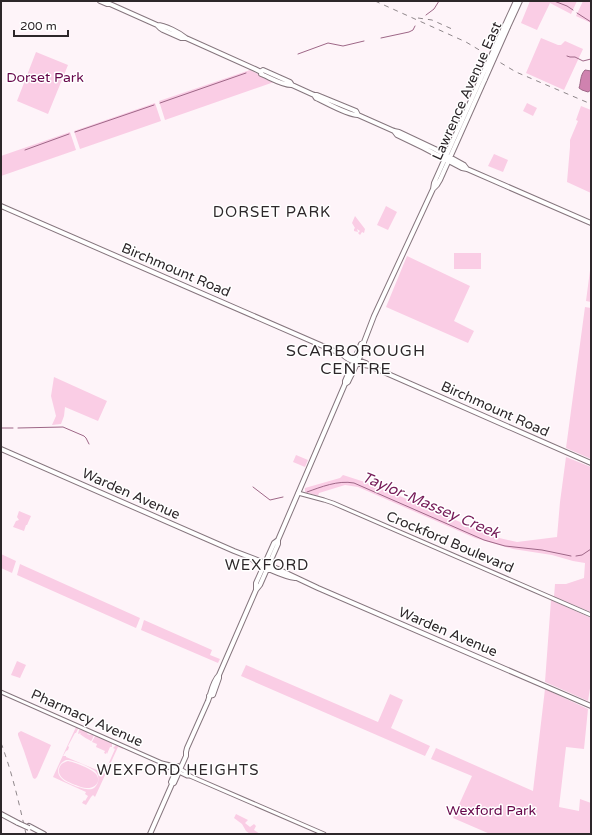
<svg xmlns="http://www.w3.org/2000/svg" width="592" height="835" viewBox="0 0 592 835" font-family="'Varela Round',sans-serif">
  <rect width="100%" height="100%" fill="#fef4f9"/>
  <path fill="#facde5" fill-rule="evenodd" d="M530,1H577L571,14L550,3L537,30L521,23Z
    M583,1H591V23L576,16Z
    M541,38L558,45H561L565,41L583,49L564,90L526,73Z
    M36,52L68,65L48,114L17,101Z
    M250,70L274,82L165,120L159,101Z
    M155,103L161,121L80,149L74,131Z
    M527,103L537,108L533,116L523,111Z
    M581,106L591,110V193L567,182L570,147V140L578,121L576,120Z
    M70,132L76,150L1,176V156Z
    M494,154L508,160L503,172L488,166Z
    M386,206L397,212L388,230L377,225Z
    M355,216L365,229L364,233L362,232L360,235L358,233L360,231L357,229L358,232L354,231V229L355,228L352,223Z
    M454,253H481V269H454Z
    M407,256L470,286L454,321L474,331L468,343L386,307Z
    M591,263V302L586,301Z
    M585,307L591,308V459L566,448Z
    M54,377L107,401L98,421L65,407L64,416L61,424L52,425L56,416L51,396Z
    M296,455L308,460L305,467L293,462Z
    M566,457L591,467V612L554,597L555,584H566L584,578L585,563L573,561L552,555L513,549L475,538L358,487L345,485L319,493L318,496L305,492V488L340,478L343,475L374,485L495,537L517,542L557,537L560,502Z
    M19,511L31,516L27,525H26L24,531L13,527L16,521L19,520L17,517Z
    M1,554L16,561L12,573L1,568Z
    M20,564L140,618L136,628L17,575Z
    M551,600L591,618V682L588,701L545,682Z
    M144,620L212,650L210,655L220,659L218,663L141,630Z
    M17,661L26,665L20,678L11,675Z
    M246,665L378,722L390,694L403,700L391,728L430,746L425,756L241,676Z
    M545,689L588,709L584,749L566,747L559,807L579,811L580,799L591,803V834H490L453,818L472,776L431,759L436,748L533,791Z
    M76,727L78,728V729L76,733H75L68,746L69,747L68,750L66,751L63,756H66V757L104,773V774L115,749L113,748L116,745L123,748V749L118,747L95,797L93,795L91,797L86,805L82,803L84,800L85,801L88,796L85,794L86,792L53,777ZM66,760C72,759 90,767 95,771C98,774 99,778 98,782C97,785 95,788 92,789C86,791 65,783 61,778C55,771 59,763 66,760Z
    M81,729L88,733L87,734L90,735L91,734L94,735L92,740L91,741C88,739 83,737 80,734L81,733L78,734L79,730Z
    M21,731L51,745L37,777L35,779L33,778L24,751L18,735V733Z
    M95,736L112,743V747H110L107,754V752L106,754L104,753L105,751L96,747L97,744L92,742Z
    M68,761C74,762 92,769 96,774C103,783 92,791 81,787C74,784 57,780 59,769C60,764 64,762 68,761Z
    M236,814L248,820L245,823L250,827L254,824L256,826L254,830L260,834H250L246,831L242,824L234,818Z"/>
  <path fill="#cf82af" stroke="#9e6787" d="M585,70L591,71V90L588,92L582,90L579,88C581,82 580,75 585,70Z"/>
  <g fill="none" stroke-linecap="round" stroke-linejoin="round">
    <path stroke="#9e6787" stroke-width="1" d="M554,1L567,6L573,10
      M577,13L591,22
      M426,15L434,9L439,1
      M381,38L409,32L413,30L415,26
      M298,54L328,43L343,46L364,41
      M567,56L570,57H575L583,61L591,59
      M160,103L246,73
      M75,132L154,105
      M25,150L69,134
      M1,428H13
      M18,428L63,427L84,436L86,438L89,444
      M253,487L270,500L283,497
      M307,492C321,487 338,480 354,483L484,540L505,546L542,550L571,556
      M576,556L582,555L591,549"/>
    <g stroke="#86767e" stroke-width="5">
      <path id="minor" d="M298,493L324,500L333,503L591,615
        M1,692L162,763C171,765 184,769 190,776
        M164,764L166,766L187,776H190L324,834"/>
    </g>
    <g stroke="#86767e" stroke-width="6">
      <path id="major" d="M100,1L107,4H110L157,25L160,28L163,30L181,38H186
        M157,25C165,25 180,33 186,38L255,69L261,72V74C269,77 284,86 292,85L314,95H317L356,111L358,115L394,131L399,132L435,149L464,165L467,169
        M505,25L516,1
        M508,27L520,1
        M261,72L263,70L290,82L292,85
        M314,95L316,98C325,102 349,116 358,115
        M394,131L397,135L424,148L462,168L467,169L591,223
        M433,189L434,183L481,78
        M1,206L332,350L366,363L368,365
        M343,355C349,361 361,365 370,366L591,463
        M345,384L348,382C352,373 365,350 364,342
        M1,449L234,551L265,563L318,588L591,706
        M252,559C259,566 285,577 295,578
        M256,590L260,585L278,544V540L345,384V381L361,344L364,342L374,316L433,189L437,185L440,180L485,79
        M209,696L213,695L219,678V675
        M172,784L171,782L178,766
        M1,814L18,823
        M29,826L44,834
        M150,834L172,784L174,783L186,756V752L187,748L208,701C211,693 212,682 219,675L256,590V583L274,543L278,540"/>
    </g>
    <use href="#minor" stroke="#fff" stroke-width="3"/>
    <use href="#major" stroke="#fff" stroke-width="4"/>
    <path stroke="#8f878b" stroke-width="1" stroke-dasharray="5 5" stroke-linecap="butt" d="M375,1L466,42L516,72L591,104
      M418,18L432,20L452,29
      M1,743C12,772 19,803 26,834"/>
    <g stroke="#86767e" stroke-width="6" stroke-linecap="butt">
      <path id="major-bridge" d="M481,78L505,25
        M485,79L508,27
        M18,823L29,828"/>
    </g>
    <use href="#major-bridge" stroke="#fff" stroke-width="4"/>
  </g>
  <g text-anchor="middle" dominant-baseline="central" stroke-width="3" stroke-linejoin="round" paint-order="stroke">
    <g font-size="14" fill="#66064a" stroke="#fff">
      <text x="45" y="77">Dorset Park</text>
      <text x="491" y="810">Wexford Park</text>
    </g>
    <g font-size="14" fill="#2d272a" stroke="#fff">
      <text transform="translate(467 91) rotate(-66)">Lawrence Avenue East</text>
      <text transform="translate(176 270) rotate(23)">Birchmount Road</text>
      <text transform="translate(495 409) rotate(24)">Birchmount Road</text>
      <text transform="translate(131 494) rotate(24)">Warden Avenue</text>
      <text transform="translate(450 542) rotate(23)">Crockford Boulevard</text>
      <text transform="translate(448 632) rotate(23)">Warden Avenue</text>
      <text transform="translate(87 718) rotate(24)">Pharmacy Avenue</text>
    </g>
    <g font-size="15" letter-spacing="1" fill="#2d272a" stroke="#fff">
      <text x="272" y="212">DORSET PARK</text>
      <text x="267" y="565">WEXFORD</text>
      <text x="178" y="770">WEXFORD HEIGHTS</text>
    </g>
    <g font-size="15" font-style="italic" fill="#761c59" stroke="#fff">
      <text transform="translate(431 505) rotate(23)">Taylor-Massey Creek</text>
    </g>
    <g font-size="16" letter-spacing="1" fill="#2d272a" stroke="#fff">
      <text x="356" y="351">SCARBOROUGH<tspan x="356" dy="18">CENTRE</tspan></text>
    </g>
  </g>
  <rect width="592" height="835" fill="none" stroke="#2d272a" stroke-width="4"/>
  <path d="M14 30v6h54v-6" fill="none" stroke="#2d272a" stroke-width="2"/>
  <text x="20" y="30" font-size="12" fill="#2d272a" stroke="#ffffff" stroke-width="3" paint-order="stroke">200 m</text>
</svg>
